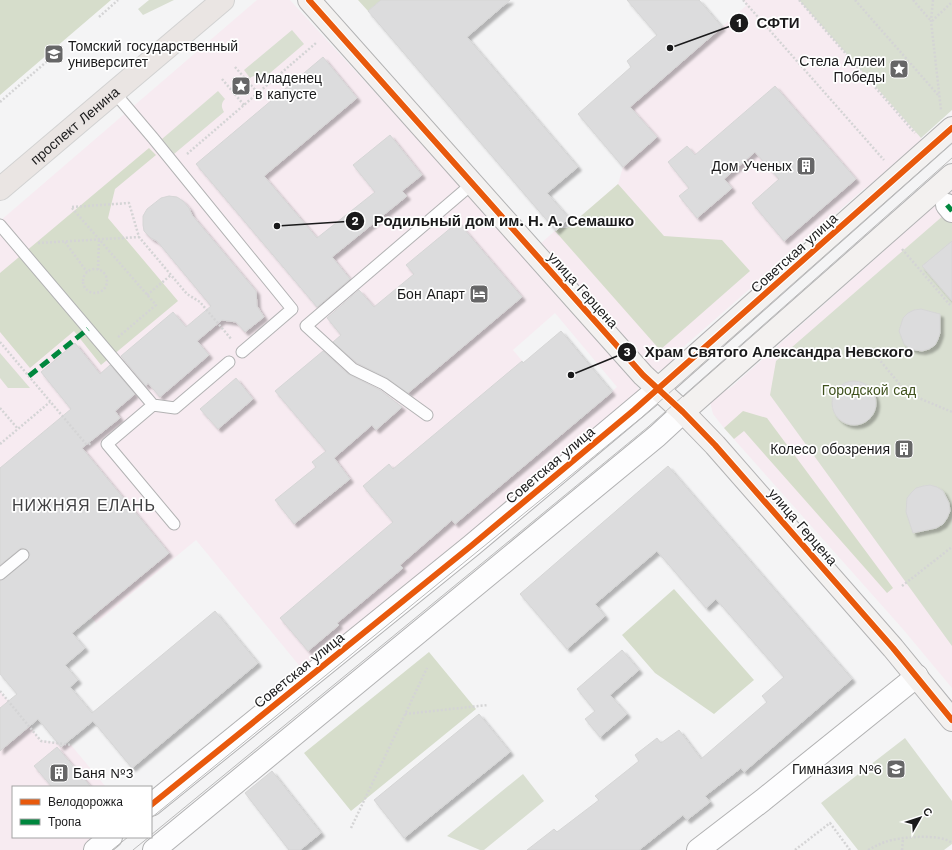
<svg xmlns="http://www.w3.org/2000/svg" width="952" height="850" viewBox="0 0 952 850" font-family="'Work Sans',sans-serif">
  <defs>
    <filter id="shadow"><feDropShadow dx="3.5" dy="3.5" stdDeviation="1" flood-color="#0004"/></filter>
  </defs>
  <rect width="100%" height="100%" fill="#f4f4f5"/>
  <path fill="#f7ebf1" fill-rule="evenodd" d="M257,0H290L472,198L552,291L637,385L639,389L638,394L307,675L196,540L96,623L73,595L0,656V221ZM555,313L617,387L575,424L513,350Z
    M743,0H799L921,138L922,145L873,188H865L673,356L674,363L666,369L655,371L646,366L539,245L558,228H567L618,184L623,167L657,137L630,107L747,5Z
    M952,183V688L902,628L724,428L713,414L710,402L723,385L728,390L885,250L886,240Z
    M0,691L41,740L71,745L106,787H13V837H113L97,850H0Z"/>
  <path fill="#d9dfd1" d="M149,0H174L143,15L138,9Z
    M799,0H952V110L921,138Z
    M292,30L304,44L263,79C259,75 255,75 250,78L244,70Z
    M218,91L225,99C221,103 221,107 224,112L174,154L162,139Z
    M952,208V646L770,395L776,361Z
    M0,353L30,388H8L0,378Z
    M905,738L952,801V844L944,850H858L821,803Z
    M523,774L544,801L484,850H480L447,836Z"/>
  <path fill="#d6ddcb" d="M0,0H111L0,95Z
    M358,0H381L368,11Z
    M149,148L156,155L115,189L108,218L178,301L101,365L74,331L30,368L0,332V273Z
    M618,184L664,236L722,240L750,271L660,350L555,231L558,228H567Z
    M743,411L767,418L893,588L887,593L744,431L734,439L724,428Z
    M674,589L754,680L714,714L655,673L622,635Z
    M429,652L476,709L351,811L304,753Z"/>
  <path fill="#dcdcdd" stroke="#d6d6d6" filter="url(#shadow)" d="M381,0H510L467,37L578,167L547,193L569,218L556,231L368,11Z
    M627,0H699L722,27L630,107L657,137L623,167L578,114L631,67L627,61L657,35Z
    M323,57L357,98L264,176L317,238L375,192L353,165L390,135L422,175L402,191L407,196L332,257L350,279L317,307L196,164Z
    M775,86L856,179L784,241L752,203L779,179L755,152L724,179L732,188L697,218L679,196L689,188L668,162L687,146L695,155Z
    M169,196L177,197L183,201L189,208L192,215L256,291L257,306L264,317L245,332L236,322L222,320L197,341L209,355L160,397L148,383L146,386L121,356L173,312L186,327L211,306L157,241L151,238L144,231L143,225V216L147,209L161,198Z
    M458,222L522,297L408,393L387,378L357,363L333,342L341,335L327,318L359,290L374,307L414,274L406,265Z
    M952,241V301L922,266Z
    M921,309L940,314V333L938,339L935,345L929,349L922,351L915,350L909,348L904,344L899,331L903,318L908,313L914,310Z
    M561,331L612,392L455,524L452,520L400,565L403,568L337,623L339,625L308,651L280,618L393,522L363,486L389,464L393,469L522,361L523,363Z
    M75,343L100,374L110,365L135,394L115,411L120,418L82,448L169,553L72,633L85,648L65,665L78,680L70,687L92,713L215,611L258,663L132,768L93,721L61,747L38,719L0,751V708L17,694L0,674V581L4,579L27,560L30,554L26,549L21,548L0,565V468L71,409L41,372Z
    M323,351L348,374L380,390L402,407L376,430L372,425L334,458L350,479L294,524L275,500L316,467L312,462L326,451L275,391Z
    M236,378L253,399L218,429L200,409Z
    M832 403a22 22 0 1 1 44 0a22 22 0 1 1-44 0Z
    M668,466L852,679L744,772L741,768L705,796L710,802L687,820L683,815L639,850H527L554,829L557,832L599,800L595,796L639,761L635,755L657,738L661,743L679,730L701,759L767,702L762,696L784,677L716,599L706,608L657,551L595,604L605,616L567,649L520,594Z
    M930,485L937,487L943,491L949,503L950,511L947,518L943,524L936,528L913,533L906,512L907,498L911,493L916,488L923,486Z
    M622,650L639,670L610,695L627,714L600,737L585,719L595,711L577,689Z
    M479,714L510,752L404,838L374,800Z
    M57,747L91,787H52L34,766Z
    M272,771L321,833L300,850H289L245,793Z"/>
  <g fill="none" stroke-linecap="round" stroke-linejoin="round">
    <g stroke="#b2b2b3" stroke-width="13">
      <path id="lane" d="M114,92L153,138L292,309L242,352
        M0,225L153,405L107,444L174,524
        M153,405L175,408L229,362
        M427,415L384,384L353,369L306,326L472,184
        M0,574L23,555"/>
    </g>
    <g stroke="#b2b2b3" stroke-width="24">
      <path id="street" d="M947,205L952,211
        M151,805L471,546L658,389
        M95,850L111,837
        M154,850L657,436L683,412
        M698,850L763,800L917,676"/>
    </g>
    <g stroke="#b2b2b3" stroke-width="24">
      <path id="secondary" d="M309,0L643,375L683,412L715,445L893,648L952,720
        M658,389L952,128
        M683,412L952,175"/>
    </g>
    <g stroke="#d2d2d2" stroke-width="24">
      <g id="primary">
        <path id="s1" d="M0,189L223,0"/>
      </g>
    </g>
    <path stroke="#d4d4d5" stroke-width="2.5" stroke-dasharray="2 2" stroke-linecap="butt" d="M743,0L884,160
      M799,0L915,133
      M855,0L939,96
      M913,0L931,21
      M933,0L931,21L941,110
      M99,17L118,0
      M932,21L952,2
      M235,67L258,93
      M222,79L244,105
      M0,102L60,50
      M187,154L316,43
      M72,207L129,203L139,237L187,294L200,302L232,340
      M72,208L156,305L117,338
      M65,242L87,272
      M38,243L139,237
      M902,249L950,305
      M83 281a12 12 0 1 1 24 0a12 12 0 1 1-24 0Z
      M98,270L99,240
      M147,295L171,275
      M0,342L86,444H92
      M873,352L907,393L952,412
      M0,408L18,429
      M0,444L50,402
      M902,586L952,547
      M0,691L41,741L71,745
      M405,714L488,705
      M351,828L427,668
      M795,850L830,823L850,850
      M868,850C874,847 879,844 885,842C899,837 940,833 952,843
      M902,850L903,839"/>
    <use href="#lane" stroke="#fdfdfe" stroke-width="11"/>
    <use href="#street" stroke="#fdfdfe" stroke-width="22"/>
    <use href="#secondary" stroke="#f3f1f0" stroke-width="22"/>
    <use href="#primary" stroke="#eae5e3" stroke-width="22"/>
    <path stroke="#bbb" stroke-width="1" d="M151,818L641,418L952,143
      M151,835L648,427L952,158
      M112,850L128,837
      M133,850L149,837"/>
    <path stroke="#00873e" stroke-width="5" stroke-dasharray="10 5" stroke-linecap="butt" d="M947,205L952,211
      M29,376L88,329"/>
    <g stroke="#fff" stroke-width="8">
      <path id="cycleway" d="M309,0L643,375L683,412L715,445L893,648L952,720
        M151,805L471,546L634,410L952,128"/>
    </g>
    <use href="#cycleway" stroke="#e8590c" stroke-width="6"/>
  </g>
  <defs>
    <g id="university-square" transform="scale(1)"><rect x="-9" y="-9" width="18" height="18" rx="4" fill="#666667" stroke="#fff"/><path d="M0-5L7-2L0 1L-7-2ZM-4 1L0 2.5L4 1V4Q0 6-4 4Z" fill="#fff"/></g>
    <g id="sight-square" transform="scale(1)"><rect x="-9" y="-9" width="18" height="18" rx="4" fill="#666667" stroke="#fff"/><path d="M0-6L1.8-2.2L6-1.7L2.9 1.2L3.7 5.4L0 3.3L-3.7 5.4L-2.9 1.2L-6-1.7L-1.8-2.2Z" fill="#fff"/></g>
    <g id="building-square" transform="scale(1)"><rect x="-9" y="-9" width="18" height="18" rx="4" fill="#666667" stroke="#fff"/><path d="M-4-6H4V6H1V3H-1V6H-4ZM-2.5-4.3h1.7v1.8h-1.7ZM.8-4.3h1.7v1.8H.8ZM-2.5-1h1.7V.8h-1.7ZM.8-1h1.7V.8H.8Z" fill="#fff"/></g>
    <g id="hotel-square" transform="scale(1)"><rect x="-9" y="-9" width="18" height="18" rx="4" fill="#666667" stroke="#fff"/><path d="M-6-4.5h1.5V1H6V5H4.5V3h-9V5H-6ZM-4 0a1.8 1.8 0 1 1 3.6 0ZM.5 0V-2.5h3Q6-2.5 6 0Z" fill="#fff"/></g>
    <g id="school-square" transform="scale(1)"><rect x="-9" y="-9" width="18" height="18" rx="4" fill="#666667" stroke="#fff"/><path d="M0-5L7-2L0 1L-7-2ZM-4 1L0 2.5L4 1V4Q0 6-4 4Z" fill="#fff"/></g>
  </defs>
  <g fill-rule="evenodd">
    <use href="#university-square" x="54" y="54"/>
    <use href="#sight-square" x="899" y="69"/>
    <use href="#sight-square" x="241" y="86"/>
    <use href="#building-square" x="806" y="166"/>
    <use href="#hotel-square" x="479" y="294"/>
    <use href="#building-square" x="904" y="449"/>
    <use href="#school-square" x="896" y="769"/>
    <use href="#building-square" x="59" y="773"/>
  </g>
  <g text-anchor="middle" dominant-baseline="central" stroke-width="3.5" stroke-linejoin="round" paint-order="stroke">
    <g font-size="14" fill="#1a1a1b" stroke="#fff" text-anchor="end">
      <text x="68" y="46" text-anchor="start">Томский государственный<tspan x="68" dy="16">университет</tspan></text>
      <text x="885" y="61">Стела Аллеи<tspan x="885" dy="16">Победы</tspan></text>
      <text x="255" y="78" text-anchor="start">Младенец<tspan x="255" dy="16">в капусте</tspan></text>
      <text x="792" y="166">Дом Ученых</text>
      <text x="465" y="294">Бон Апарт</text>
      <text x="890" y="449">Колесо обозрения</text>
      <text x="882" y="769">Гимназия №6</text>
      <text x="73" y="773" text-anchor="start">Баня №3</text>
    </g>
    <g font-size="14" fill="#1a1a1b" stroke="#fff">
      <text stroke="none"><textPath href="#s1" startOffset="98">проспект Ленина</textPath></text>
      <text transform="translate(794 253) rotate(-42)">Советская улица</text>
      <text transform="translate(583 290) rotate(48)">улица Герцена</text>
      <text transform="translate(550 465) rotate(-40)">Советская улица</text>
      <text transform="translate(803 527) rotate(49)">улица Герцена</text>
      <text transform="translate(299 670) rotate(-39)">Советская улица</text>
    </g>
    <g font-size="14" fill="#3f511d" stroke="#fff">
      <text x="869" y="390">Городской сад</text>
    </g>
    <g font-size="16" letter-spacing="1" fill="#414143" stroke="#fff">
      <text x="84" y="505">НИЖНЯЯ ЕЛАНЬ</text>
    </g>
  </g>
  <path fill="none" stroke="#1a1a1b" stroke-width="1.5" d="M670 48L739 23M277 226L355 221M571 375L627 352"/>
  <g fill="#1a1a1b" stroke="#fff" stroke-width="1.5">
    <circle cx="670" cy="48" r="4"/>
    <circle cx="277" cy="226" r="4"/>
    <circle cx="571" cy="375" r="4"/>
    <circle cx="739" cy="23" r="10"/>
    <circle cx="355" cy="221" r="10"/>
    <circle cx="627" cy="352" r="10"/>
  </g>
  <g font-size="12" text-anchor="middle" font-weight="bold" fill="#fff">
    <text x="739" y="27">1</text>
    <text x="355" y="225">2</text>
    <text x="627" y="356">3</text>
  </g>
  <g font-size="15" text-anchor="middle" font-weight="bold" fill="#1a1a1b" stroke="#fff" stroke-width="3.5" stroke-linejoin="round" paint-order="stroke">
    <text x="778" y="28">СФТИ</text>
    <text x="504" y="226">Родильный дом им. Н. А. Семашко</text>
    <text x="779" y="357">Храм Святого Александра Невского</text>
  </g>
  <rect x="12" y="786" width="140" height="52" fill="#ffffff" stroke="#a3a3a4"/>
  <rect x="20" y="799" width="20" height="6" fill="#e8590c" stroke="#a3a3a4"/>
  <text x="48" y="806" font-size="12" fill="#1a1a1b">Велодорожка</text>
  <rect x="20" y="819" width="20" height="6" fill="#00873e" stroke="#a3a3a4"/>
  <text x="48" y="826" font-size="12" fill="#1a1a1b">Тропа</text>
  <g transform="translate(920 818) rotate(51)" stroke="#ffffff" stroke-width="3" paint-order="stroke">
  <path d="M0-3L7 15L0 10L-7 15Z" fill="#1a1a1b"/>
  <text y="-6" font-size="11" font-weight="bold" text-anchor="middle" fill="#1a1a1b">С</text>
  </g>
</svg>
